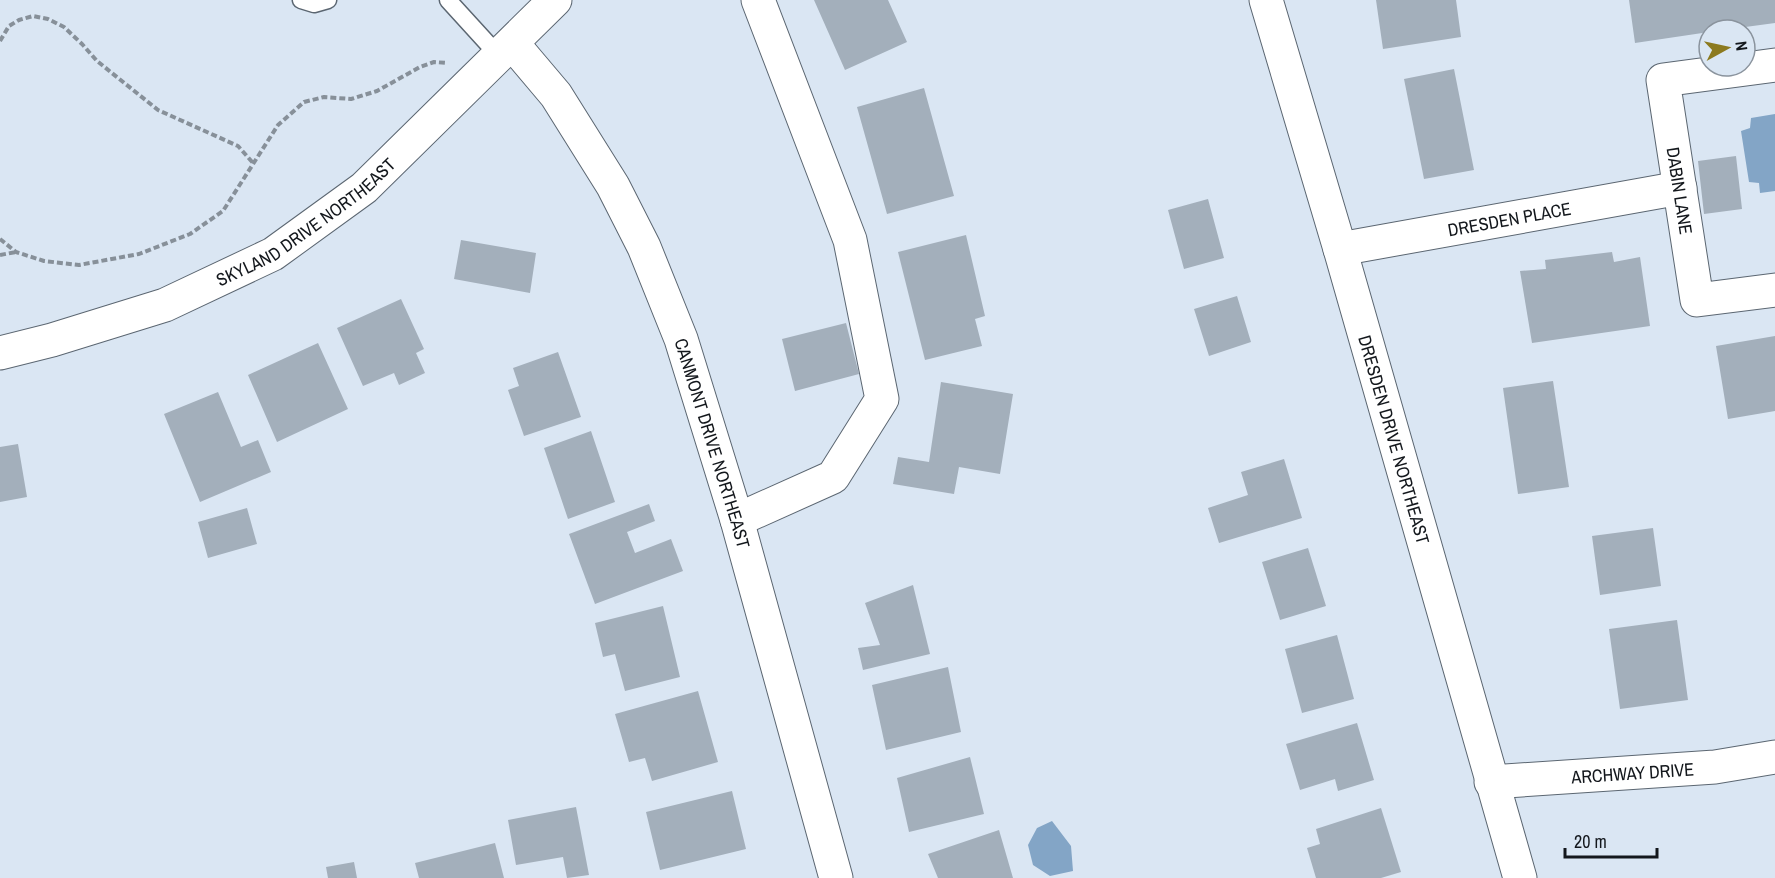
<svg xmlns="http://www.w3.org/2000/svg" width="1775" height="878" viewBox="0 0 1775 878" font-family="'Archivo Narrow',sans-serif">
  <rect width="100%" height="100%" fill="#dae6f3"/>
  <path fill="#83a5c6" d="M1775,114V191L1760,193L1759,183L1749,182L1741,131L1750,128L1751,118Z
    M1052,821L1071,846L1073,871L1050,876L1033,865L1028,845L1037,828Z"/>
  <path fill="#a3afbb" d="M814,0H888L907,42L845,70Z
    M1376,0H1456L1461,37L1383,49Z
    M1629,0H1775V23L1723,30H1709V32L1635,43Z
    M1454,69L1474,170L1424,179L1404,79Z
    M924,88L954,196L887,214L857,107Z
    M1736,156L1742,209L1704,214L1698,161Z
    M1208,199L1224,258L1184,269L1168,210Z
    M966,235L985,316L975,319L982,346L925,360L898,252Z
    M461,240L536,253L530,293L454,279Z
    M1612,252L1614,262L1640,257L1650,326L1532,343L1520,271L1546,269L1545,260Z
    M1237,296L1251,342L1209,356L1194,309Z
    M401,299L424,349L416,353L425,373L399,385L394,373L363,386L337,328Z
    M846,323L859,374L795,391L782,339Z
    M1775,336V411L1728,419L1716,346Z
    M318,343L348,409L277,442L248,375Z
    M558,352L581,417L524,436L508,390L519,386L513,368Z
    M1553,381L1569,487L1518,494L1503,388Z
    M941,382L1013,394L1000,474L959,467L954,494L893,484L898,457L929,462Z
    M218,392L241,447L258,440L271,472L200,502L164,414Z
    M591,431L615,502L568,519L544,448Z
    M18,444L27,497L0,502V447Z
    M1284,459L1302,518L1219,543L1208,508L1248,495L1241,472Z
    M649,504L655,521L627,532L635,553L671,539L683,571L595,604L569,534Z
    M247,508L257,544L208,558L198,522Z
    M1653,528L1661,586L1600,595L1592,536Z
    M1308,548L1326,606L1280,620L1262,562Z
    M913,585L930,654L863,670L858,648L880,645L865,603Z
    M663,606L680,677L625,691L615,654L603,657L595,623Z
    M1677,620L1688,700L1620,709L1609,629Z
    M1337,635L1354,699L1302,713L1285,649Z
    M948,667L961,732L886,750L872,685Z
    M698,691L718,762L652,781L645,758L629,762L615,714Z
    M1357,723L1374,780L1338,791L1335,779L1300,790L1286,744Z
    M970,757L984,814L909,832L897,778Z
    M732,791L746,849L660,870L646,812Z
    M576,807L589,875L567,878L563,857L516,865L508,820Z
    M1381,808L1401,872L1381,878H1316L1307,848L1320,844L1316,829Z
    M999,830L1013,878H938L928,854Z
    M495,843L504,878H419L415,863Z
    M354,862L357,878H328L326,867Z"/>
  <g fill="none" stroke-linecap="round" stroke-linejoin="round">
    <g stroke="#5b6671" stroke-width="19">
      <path id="service" d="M301,0L314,4L328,0
        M448,0L499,56"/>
    </g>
    <g stroke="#5b6671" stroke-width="35">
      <g id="minor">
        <path id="s1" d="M512,43L556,95L613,186L644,247L681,339L737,520L836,878"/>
        <path id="s2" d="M1775,65L1663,80L1697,300L1775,290"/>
        <path id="s3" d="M1340,249L1680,188"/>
        <path id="s4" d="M0,353L52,340L165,305L273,254L364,188L555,0"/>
        <path d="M737,520L833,477L882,399L850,240L758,0"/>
        <path id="s5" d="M1491,782L1715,767L1775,757"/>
      </g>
    </g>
    <g stroke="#5b6671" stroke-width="35">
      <g id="tertiary">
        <path id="s6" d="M1266,0L1340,249L1520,878"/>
      </g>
    </g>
    <path stroke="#879099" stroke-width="4" stroke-dasharray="6 3" stroke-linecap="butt" d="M0,41L9,26L19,20L33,16L48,19L64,27L82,44L97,61L158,110L238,146L253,163
      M0,239L16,252L44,261L79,265L139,254L190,234L223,211L278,125L304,102L324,97L351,99L377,91L420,67L434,62L447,63
      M0,255L16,252"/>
    <use href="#service" stroke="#fff" stroke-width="16"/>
    <use href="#minor" stroke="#fff" stroke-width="33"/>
    <use href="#tertiary" stroke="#fff" stroke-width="33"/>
  </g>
  <g text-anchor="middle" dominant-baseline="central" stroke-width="5" stroke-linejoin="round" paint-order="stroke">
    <g font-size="18" fill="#13171c" stroke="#dae6f3">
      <text stroke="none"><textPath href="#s2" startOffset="225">DABIN LANE</textPath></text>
      <text stroke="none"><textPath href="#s3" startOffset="172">DRESDEN PLACE</textPath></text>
      <text stroke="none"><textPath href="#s4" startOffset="336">SKYLAND DRIVE NORTHEAST</textPath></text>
      <text stroke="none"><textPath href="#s6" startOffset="458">DRESDEN DRIVE NORTHEAST</textPath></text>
      <text stroke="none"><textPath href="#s1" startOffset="452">CANMONT DRIVE NORTHEAST</textPath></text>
      <text stroke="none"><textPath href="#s5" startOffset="142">ARCHWAY DRIVE</textPath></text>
    </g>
  </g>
  <g transform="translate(1727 48) rotate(82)"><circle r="28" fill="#dae6f3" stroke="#8a939d" stroke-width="1.5"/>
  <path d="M0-4.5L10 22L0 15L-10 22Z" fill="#8c7a1f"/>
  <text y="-9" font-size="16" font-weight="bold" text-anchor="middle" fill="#13171c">N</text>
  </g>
  <path d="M1565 848v9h92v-9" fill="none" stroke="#13171c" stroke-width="3"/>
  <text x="1574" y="848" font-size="18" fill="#13171c" stroke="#dae6f3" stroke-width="4.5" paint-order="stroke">20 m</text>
</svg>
